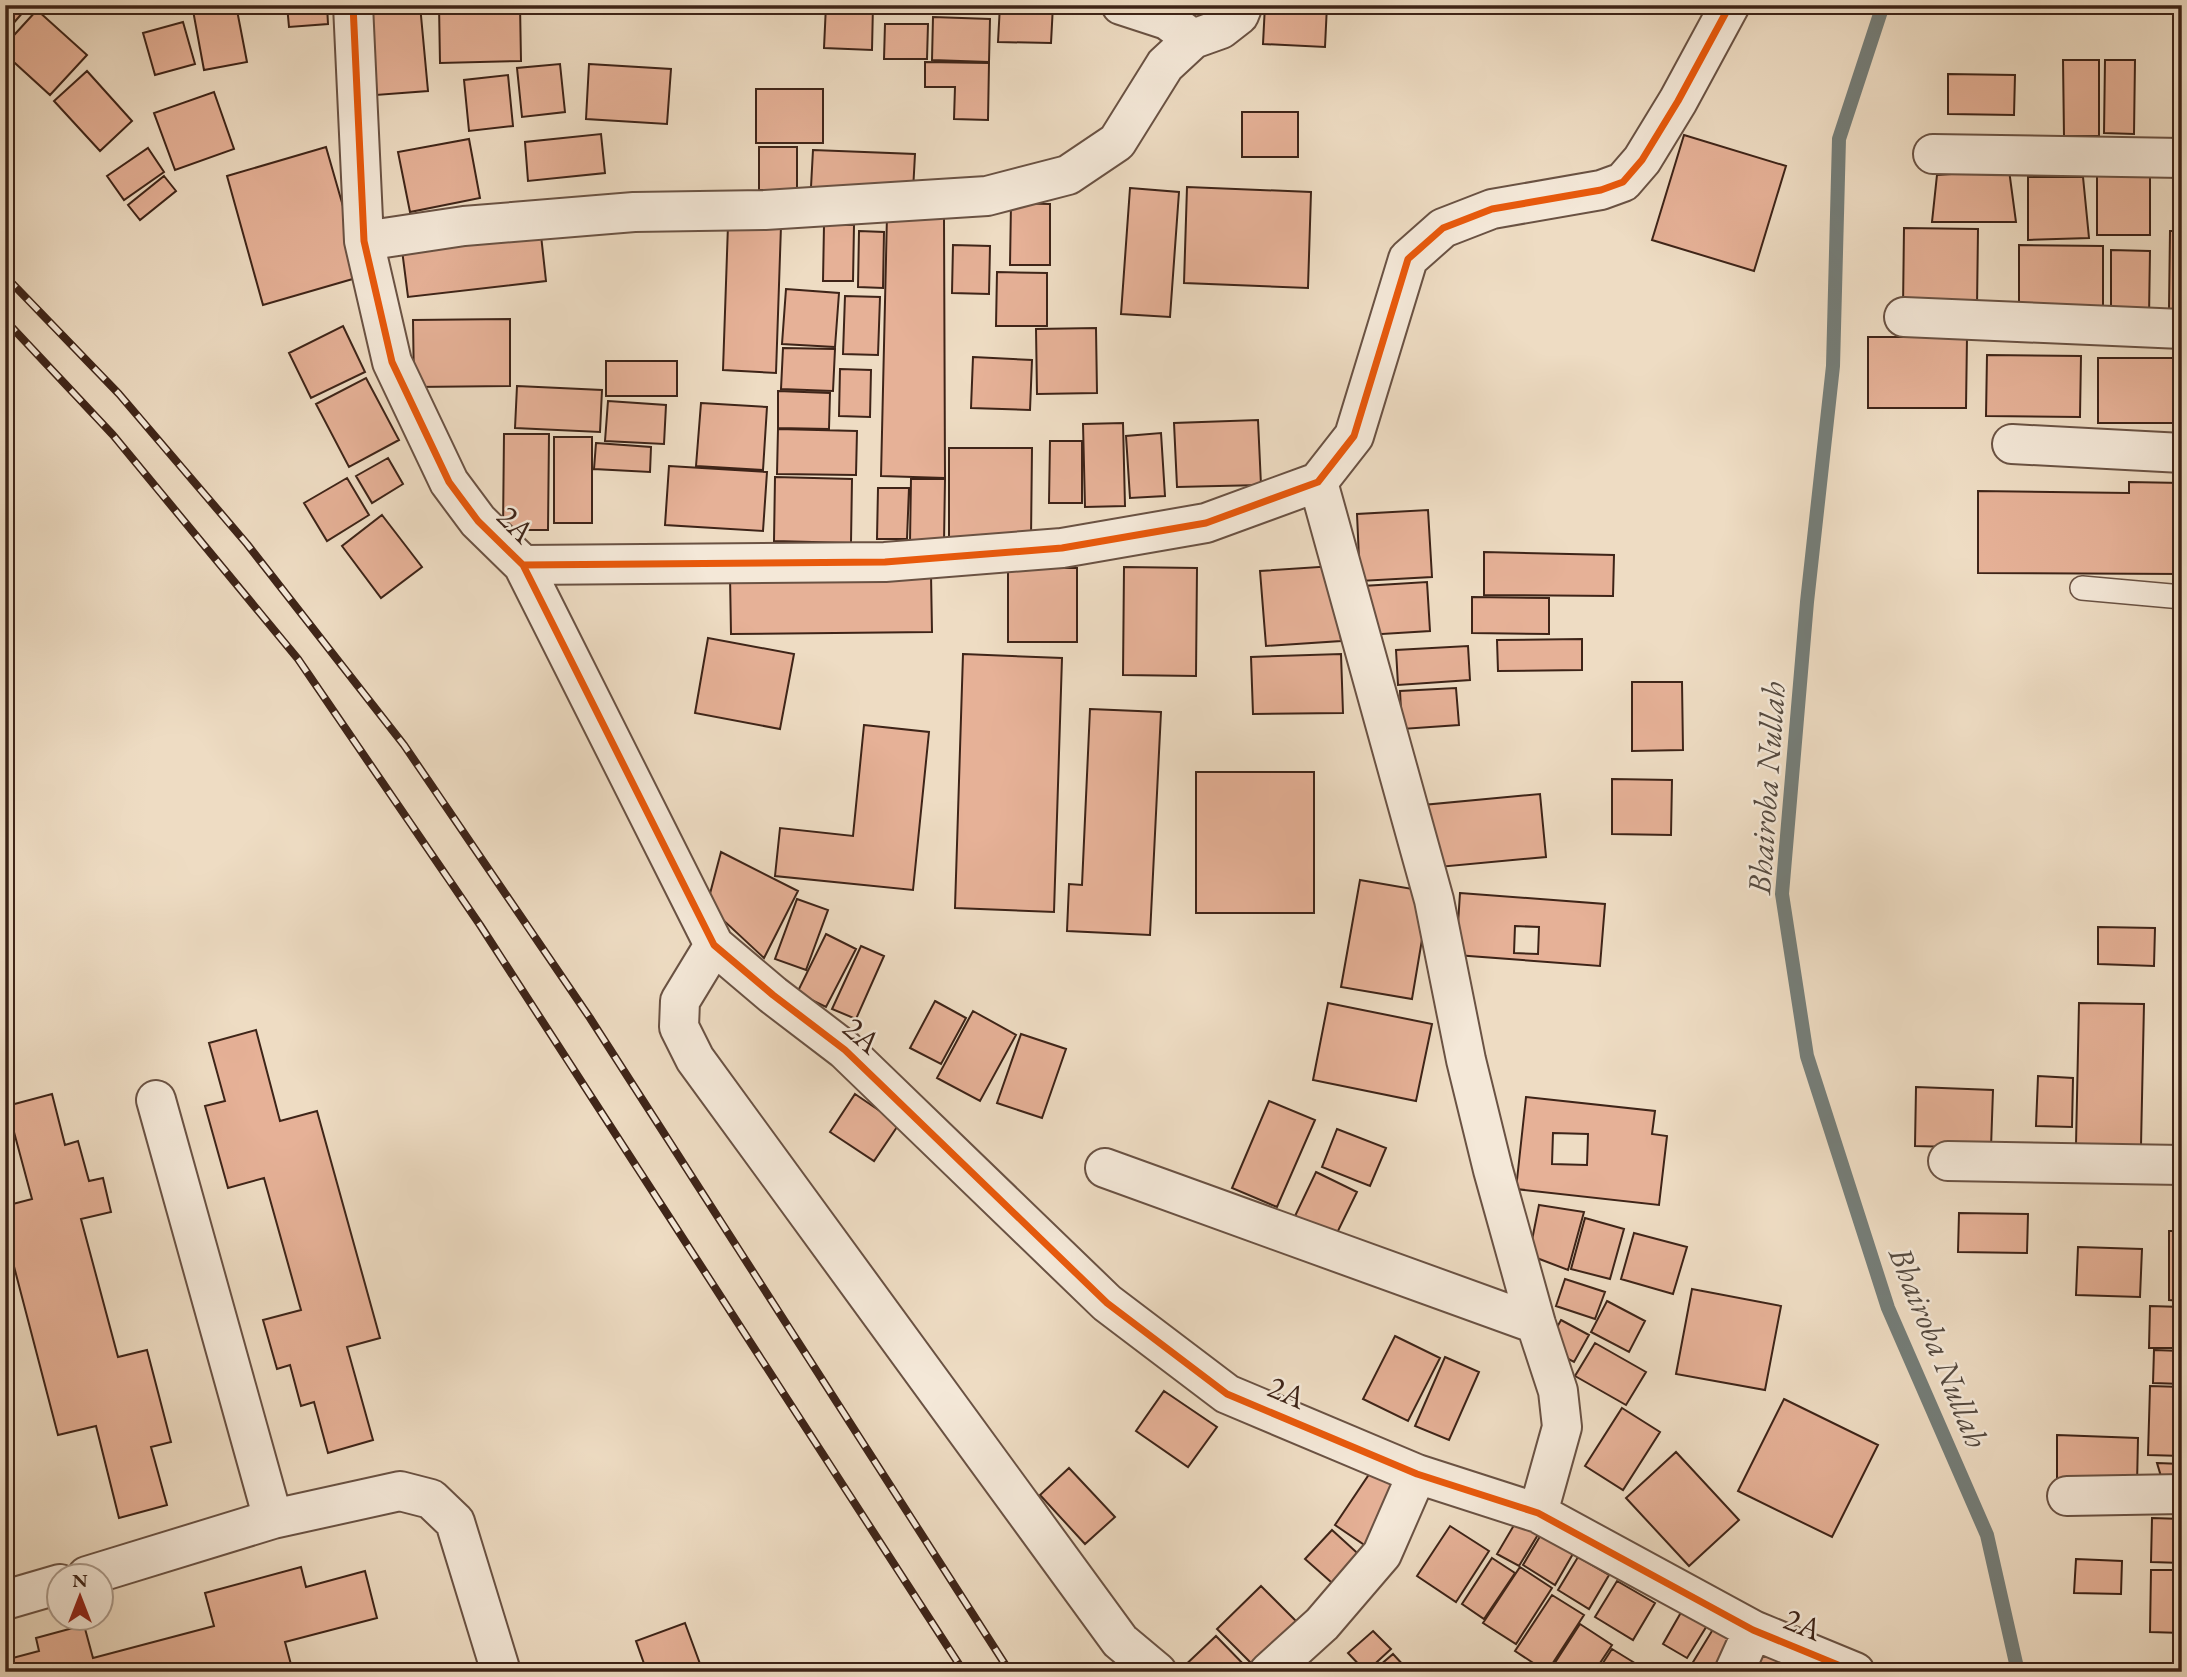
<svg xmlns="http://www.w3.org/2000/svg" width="2187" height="1677" viewBox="0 0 2187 1677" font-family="'EB Garamond',serif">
  <rect width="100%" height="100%" fill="#eedcc3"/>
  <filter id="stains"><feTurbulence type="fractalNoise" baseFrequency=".00286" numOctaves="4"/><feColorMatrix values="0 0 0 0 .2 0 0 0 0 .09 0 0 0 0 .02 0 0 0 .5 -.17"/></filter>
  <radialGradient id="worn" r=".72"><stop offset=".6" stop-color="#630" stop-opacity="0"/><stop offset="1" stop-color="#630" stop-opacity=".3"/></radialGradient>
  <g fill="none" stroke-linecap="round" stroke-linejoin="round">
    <path stroke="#757e79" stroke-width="14" d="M1883,5L1839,139L1833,366L1807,602L1782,894L1807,1056L1888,1308L1987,1535L2018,1672"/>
  </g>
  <path fill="#e6b197" stroke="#3e2418" stroke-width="2" fill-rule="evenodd" d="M5,5H17L24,11L5,33Z
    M192,5H236L247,62L204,70Z
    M287,5H327L328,24L289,27Z
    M368,5H420L428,91L376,95Z
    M439,5H520L521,61L440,63Z
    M826,5H873L872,50L824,48Z
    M1000,5H1053L1051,43L998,42Z
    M1265,5H1327L1325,47L1263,44Z
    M37,10L87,55L50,95L5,54V45Z
    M933,17L990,19L989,62L932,60Z
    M183,22L195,64L155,75L143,33Z
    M885,24H928L927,59H884Z
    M2179,58H2182V123H2179Z
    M2063,60H2099V136H2064Z
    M2105,60H2135L2134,134L2104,133Z
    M925,62L989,63L988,120L954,119L955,87H925Z
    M560,64L565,112L522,117L517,68Z
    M589,64L671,69L667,124L586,119Z
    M87,71L132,121L100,151L54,101Z
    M1948,74L2015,75L2014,115L1948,114Z
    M508,75L513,126L469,131L464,80Z
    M756,89H823V143H756Z
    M214,92L234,149L175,170L154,113Z
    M1242,112H1298V157H1242Z
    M601,134L605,173L528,181L525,142Z
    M1684,135L1786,166L1754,271L1652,240Z
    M469,139L480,198L410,212L398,152Z
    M326,147L363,276L263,305L227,176Z
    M759,147H797V190H759Z
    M148,148L164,172L124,200L107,176Z
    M813,150L915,154L913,191L811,187Z
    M2173,167L2182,169V221H2173Z
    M2097,169H2150V235H2097Z
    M2009,170L2016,222H1932L1937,175Z
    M164,176L176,191L140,220L128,205Z
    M2028,177H2083L2089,238L2028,240Z
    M1187,187L1311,192L1308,288L1184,283Z
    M1130,188L1179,192L1170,317L1121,314Z
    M1011,203L1050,204V265H1010Z
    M887,215L944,218L945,478L881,476Z
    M728,225L781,226L776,373L723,370Z
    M824,225H854L853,281H823Z
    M540,226L546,281L408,297L401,242Z
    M1904,228L1978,229L1977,308H1903Z
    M859,231L884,232L883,288L858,287Z
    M2170,231H2182V310L2169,309Z
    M953,245L990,246L989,294L952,293Z
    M2019,245L2103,246V316L2019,315Z
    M2111,250L2150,251L2149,317H2111Z
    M997,272L1047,273V326H996Z
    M786,289L839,293L835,347L782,344Z
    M845,296L880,297L878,355L843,354Z
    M510,319V386L414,387L413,320Z
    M343,326L365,372L311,398L289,353Z
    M1096,328L1097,393L1037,394L1036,329Z
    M1868,337H1967L1966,408H1868Z
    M783,348L835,349L833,391L781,389Z
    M1987,355L2081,356L2080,417L1986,416Z
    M973,357L1032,360L1030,410L971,408Z
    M2098,358H2175V423H2098Z
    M606,361H677V396H606Z
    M840,369L871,370L870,417L839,416Z
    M366,378L399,440L349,467L316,404Z
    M517,386L602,390L600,432L515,428Z
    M778,391L830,393L829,429L778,428Z
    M608,401L666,405L664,444L605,441Z
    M701,403L767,407L763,470L696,466Z
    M1258,420L1261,485L1177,487L1174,423Z
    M1123,423L1125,506L1085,507L1083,424Z
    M778,429L857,431L856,475L777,474Z
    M1161,433L1165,496L1130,498L1126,436Z
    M504,434H549L548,530H503Z
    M554,437H592V523H554Z
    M1050,441H1082V503H1049Z
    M596,443L651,447L650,472L594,469Z
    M949,448H1032L1031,539H949Z
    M388,458L403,484L372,503L356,476Z
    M669,466L767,472L763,531L665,525Z
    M775,477L852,479L851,543L774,541Z
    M347,478L369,515L327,541L304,503Z
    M911,479H945L944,543L910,542Z
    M2129,482L2182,483V574L1978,573V491L2129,493Z
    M878,488H909L907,539H877Z
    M1428,510L1432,577L1360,581L1357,514Z
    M382,515L422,567L381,598L342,546Z
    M1484,552L1614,555L1613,596L1484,595Z
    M1334,566L1341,641L1266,646L1260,571Z
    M1124,567L1197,568L1196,676L1123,675Z
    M1008,568H1077V642H1008Z
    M931,574L932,632L731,634L730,576Z
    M1427,582L1430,631L1366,635L1363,586Z
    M1472,597L1549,598V634L1472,633Z
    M708,638L794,654L780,729L695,713Z
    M1582,639V670L1498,671L1497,640Z
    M1468,646L1470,680L1398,685L1396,650Z
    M963,654L1062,658L1054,912L955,908Z
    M1341,654L1343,713L1253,714L1251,657Z
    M1632,682H1682L1683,750L1632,751Z
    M1456,688L1459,725L1402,729L1400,691Z
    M1090,709L1161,712L1150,935L1067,931L1069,884L1082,885Z
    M864,725L929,732L913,890L775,876L780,828L853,836Z
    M1196,772H1314V913H1196Z
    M1612,779L1672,780L1671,835L1612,834Z
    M1540,794L1546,857L1428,868L1423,805Z
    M721,852L798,891L764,958L707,905Z
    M1360,880L1430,892L1412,999L1341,987Z
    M1460,893L1605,904L1600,966L1456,955ZM1515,926L1539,927L1538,954L1514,953Z
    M797,899L828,910L806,970L775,959Z
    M2098,927L2155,928L2154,966L2098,964Z
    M826,934L856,949L826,1007L797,993Z
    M861,946L884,956L856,1019L832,1009Z
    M935,1001L966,1018L941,1064L910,1048Z
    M1328,1003L1432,1024L1416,1101L1313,1080Z
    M2079,1003L2144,1004L2141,1146L2076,1145Z
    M973,1011L1016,1035L980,1101L937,1078Z
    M256,1030L280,1121L317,1111L380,1338L347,1347L373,1440L328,1453L314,1402L301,1406L290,1365L277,1369L263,1320L301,1310L264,1178L228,1188L205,1106L225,1101L209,1043Z
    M1021,1034L1066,1049L1042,1118L997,1103Z
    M2177,1067H2182V1125H2176Z
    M2038,1076L2073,1078L2072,1127L2036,1126Z
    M1916,1087L1993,1090L1991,1148L1915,1146Z
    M52,1094L65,1145L78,1141L89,1181L103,1178L111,1212L81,1219L118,1357L147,1350L171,1442L151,1447L167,1505L119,1518L96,1426L58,1435L5,1232V1206L32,1199L7,1106Z
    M855,1094L899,1124L874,1161L830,1132Z
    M1526,1097L1655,1111L1652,1134L1667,1136L1659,1205L1516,1189ZM1553,1133L1588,1134L1587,1165L1552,1164Z
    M1269,1101L1315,1120L1277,1207L1232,1188Z
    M1337,1129L1386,1148L1370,1186L1322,1167Z
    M2177,1167H2182V1226H2175Z
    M1316,1172L1357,1192L1336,1235L1295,1216Z
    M1539,1205L1584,1212L1568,1270L1529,1255Z
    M1959,1213L2028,1214L2027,1253L1958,1252Z
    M1585,1218L1624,1229L1610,1279L1571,1269Z
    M2169,1231H2182V1301L2169,1300Z
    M1634,1233L1687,1247L1673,1294L1621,1279Z
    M2078,1247L2142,1249L2140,1297L2076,1295Z
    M1565,1279L1605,1292L1595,1319L1556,1306Z
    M1692,1289L1781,1306L1765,1390L1676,1374Z
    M1607,1301L1645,1321L1629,1352L1591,1332Z
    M2150,1306L2182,1307V1348H2149Z
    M1561,1320L1589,1335L1574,1362L1546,1347Z
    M1395,1336L1440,1358L1408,1421L1363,1399Z
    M1595,1343L1646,1372L1626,1405L1575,1376Z
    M2154,1350L2182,1351V1384L2153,1383Z
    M1445,1357L1479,1372L1449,1440L1415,1426Z
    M2150,1386L2182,1387V1456L2148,1455Z
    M1164,1391L1217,1427L1188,1467L1136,1431Z
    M1784,1399L1878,1445L1832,1537L1738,1491Z
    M1622,1408L1660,1432L1623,1490L1585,1466Z
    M2057,1435L2138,1438L2137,1485L2057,1483Z
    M1676,1452L1739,1520L1689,1566L1626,1498Z
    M2157,1463L2182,1464V1484L2163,1483Z
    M1069,1468L1115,1517L1085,1544L1040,1495Z
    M1372,1470L1403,1491L1366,1546L1335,1525Z
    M1520,1515L1542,1528L1519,1566L1497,1554Z
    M2152,1518L2182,1519V1563L2151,1562Z
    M1450,1526L1489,1551L1456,1602L1417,1576Z
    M1332,1530L1365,1560L1339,1589L1305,1559Z
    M1542,1533L1574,1552L1555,1585L1523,1565Z
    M1578,1557L1609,1575L1589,1609L1558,1590Z
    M1492,1558L1515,1573L1484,1619L1462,1604Z
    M2076,1559L2122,1561L2121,1594L2074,1593Z
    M301,1567L306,1587L365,1571L377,1618L285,1642L293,1672H5V1660L39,1651L36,1638L84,1625L93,1658L214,1626L205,1593Z
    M1520,1567L1552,1588L1516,1644L1483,1623Z
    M2151,1570H2182V1633L2150,1632Z
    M1617,1581L1655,1603L1633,1640L1595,1617Z
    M1261,1586L1299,1624L1255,1667L1217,1629Z
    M1552,1595L1584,1615L1547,1672L1515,1651Z
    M1683,1609L1708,1624L1687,1658L1663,1644Z
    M685,1623L703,1672H647L636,1641Z
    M1580,1624L1612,1645L1594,1672H1549Z
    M1715,1626L1734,1637L1714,1672H1687Z
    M1373,1631L1391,1649L1366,1672L1348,1653Z
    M1216,1636L1251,1672L1179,1671Z
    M1749,1648L1789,1664L1786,1672H1739Z
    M1612,1649L1638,1665L1634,1672H1597Z
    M1393,1654L1405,1667L1399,1672H1372Z"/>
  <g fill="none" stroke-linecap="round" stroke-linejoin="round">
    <g stroke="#6a5243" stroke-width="26">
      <path id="service" d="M2082,588L2182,597"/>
    </g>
    <g stroke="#6a5243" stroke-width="42">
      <path id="minor" d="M353,5L364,241L392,362L449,482L478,521L523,565L714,945L773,995L845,1050L1107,1303L1227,1394L1417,1474L1538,1513L1753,1630L1855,1672
        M1121,5L1167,20L1193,39
        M1933,154L2182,158
        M364,241L464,226L634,212L765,210L987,196L1068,175L1117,142L1165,65L1193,39L1221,29L1239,15L1243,5
        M1904,317L2182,329
        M2012,444L2182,453
        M1318,482L1434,900L1466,1060L1493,1170L1536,1324L1558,1391L1562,1427L1538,1513
        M523,565L885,562L1062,548L1206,523L1318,482L1354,436L1408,259L1443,228L1492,209L1601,190L1623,182L1642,160L1678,101L1730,5
        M714,945L680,1001L679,1027L695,1059L1120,1641L1157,1672
        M156,1100L273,1519
        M1948,1161L2182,1165
        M1105,1168L1536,1324
        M2067,1496L2182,1494
        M87,1576L273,1519L400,1491L431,1499L455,1522L501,1672
        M5,1600L60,1584
        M1269,1672L1322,1624L1382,1554L1417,1474
        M1734,1672L1753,1630"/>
    </g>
    <use href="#service" stroke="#f4e8d8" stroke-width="23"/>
    <use href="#minor" stroke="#f4e8d8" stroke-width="38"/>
    <g stroke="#3e2418" stroke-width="8">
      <path id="rail" d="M5,276L119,394L247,544L404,745L590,1018L1010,1672
        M5,320L113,435L298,659L480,925L964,1672"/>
    </g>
    <use href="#rail" stroke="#f4e8d8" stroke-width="5" stroke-dasharray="16" stroke-linecap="butt"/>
    <g stroke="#f4e8d8" stroke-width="11">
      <path id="cycleway" d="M353,5L364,241L392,362L449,482L478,521L523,565L714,945L773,995L845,1050L1107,1303L1227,1394L1417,1474L1538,1513L1753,1630L1855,1672
        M523,565L885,562L1062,548L1206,523L1318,482L1354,436L1408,259L1443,228L1492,209L1601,190L1623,182L1642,160L1678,101L1730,5"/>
    </g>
    <use href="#cycleway" stroke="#e8590c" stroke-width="7"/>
  </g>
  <g text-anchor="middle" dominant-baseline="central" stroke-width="5" stroke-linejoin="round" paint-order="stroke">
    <g font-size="32" fill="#3e2418" stroke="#f4e8d8">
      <text transform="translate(516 524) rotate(45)">2A</text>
      <text transform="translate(862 1035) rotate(41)">2A</text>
      <text transform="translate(1287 1392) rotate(23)">2A</text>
      <text transform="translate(1803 1624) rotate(22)">2A</text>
    </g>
    <g font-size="33" font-style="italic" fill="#554a40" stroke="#f4e8d8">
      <text transform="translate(1766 788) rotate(-86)">Bhairoba Nullah</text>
      <text transform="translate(1939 1347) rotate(68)">Bhairoba Nullah</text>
    </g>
  </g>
  <rect width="2187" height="1677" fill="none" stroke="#eedcc3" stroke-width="28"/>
  <rect x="7" y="7" width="2173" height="1663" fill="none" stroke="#3e2418" stroke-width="3.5"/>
  <rect x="14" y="14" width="2159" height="1649" fill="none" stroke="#3e2418" stroke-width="2"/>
  <g transform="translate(80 1597)"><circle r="33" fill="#f4e8d8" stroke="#ab9a8b" stroke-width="2"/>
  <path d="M0-5L12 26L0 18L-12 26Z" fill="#8f2418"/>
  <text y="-10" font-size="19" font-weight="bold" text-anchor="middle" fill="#3e2418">N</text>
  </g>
  <rect width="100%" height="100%" filter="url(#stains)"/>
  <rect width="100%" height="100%" fill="url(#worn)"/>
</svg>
